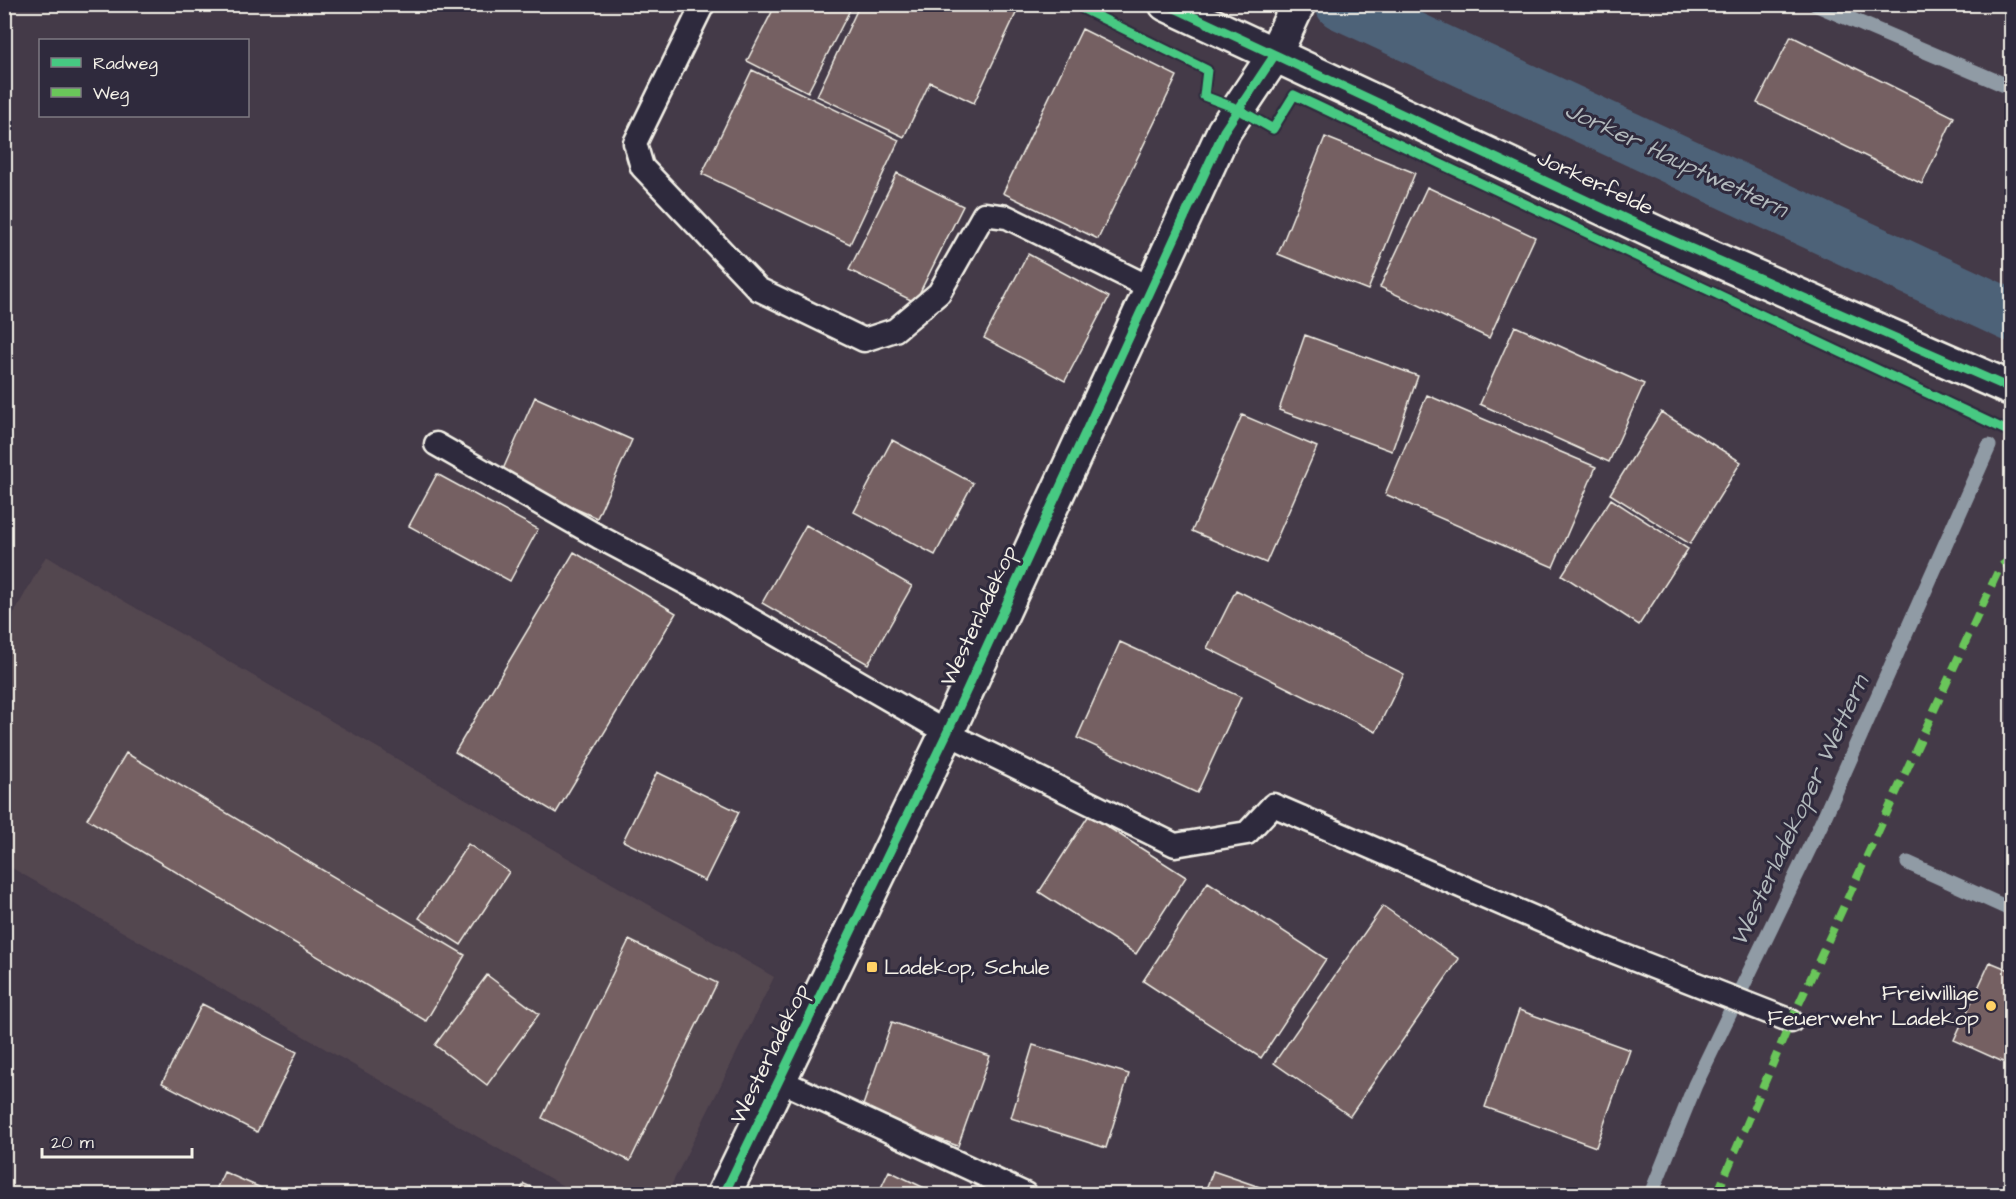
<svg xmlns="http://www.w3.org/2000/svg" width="2016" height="1199" viewBox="0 0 2016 1199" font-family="'Architects Daughter',sans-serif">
  <rect width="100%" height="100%" fill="#443a48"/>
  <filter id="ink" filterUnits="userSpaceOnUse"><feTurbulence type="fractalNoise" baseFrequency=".0167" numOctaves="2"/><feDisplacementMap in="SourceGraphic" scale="12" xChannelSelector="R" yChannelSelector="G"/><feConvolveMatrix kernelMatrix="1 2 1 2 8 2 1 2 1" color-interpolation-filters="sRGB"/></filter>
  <g filter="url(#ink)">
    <path fill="#534650" d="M46,556L774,977L667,1194H577L5,864V629Z"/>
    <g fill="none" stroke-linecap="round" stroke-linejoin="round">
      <path stroke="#909ba5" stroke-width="15" d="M1815,4L2012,88
        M1908,863L2012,910
        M1651,1194L1695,1085L1822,822L1989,446"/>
      <path stroke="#4d6278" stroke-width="52" d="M1341,4L2012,316"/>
    </g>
    <path fill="#756162" stroke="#f4f1e8" stroke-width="1.5" d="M776,4H853L808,92L747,61Z
      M860,4H1007L1018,9L974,103L930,82L904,137L817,96Z
      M1082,29L1177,76L1098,239L1003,193Z
      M1791,36L1954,117L1922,184L1757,103Z
      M752,70L899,140L850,244L702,174Z
      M1325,137L1415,173L1368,290L1278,254Z
      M897,173L963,206L915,302L849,270Z
      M1427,187L1535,237L1489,338L1380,287Z
      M1028,254L1109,297L1065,381L984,338Z
      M1515,326L1644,384L1609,462L1480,404Z
      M1305,335L1418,376L1392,451L1279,410Z
      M1427,395L1596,467L1553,567L1385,494Z
      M535,397L632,440L597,518L500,476Z
      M1661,412L1741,462L1690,544L1610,494Z
      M1242,415L1317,447L1266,563L1192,531Z
      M892,440L973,483L935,555L854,512Z
      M437,474L538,529L510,581L409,526Z
      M1611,499L1688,549L1639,625L1562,575Z
      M806,525L912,586L868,664L762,603Z
      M574,552L676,613L556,813L455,752Z
      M1236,590L1404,674L1376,732L1207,648Z
      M1120,642L1241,697L1197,793L1077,738Z
      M126,753L465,955L426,1021L87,819Z
      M657,772L739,812L705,881L623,841Z
      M1089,815L1186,877L1136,954L1039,892Z
      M468,844L509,872L461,945L419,918Z
      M1208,882L1326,959L1261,1058L1143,981Z
      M1383,906L1459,959L1350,1116L1274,1063Z
      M629,940L717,983L630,1161L542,1118Z
      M1990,962L2012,971V1066L1954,1040Z
      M487,975L539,1014L487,1085L435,1045Z
      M202,1004L297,1052L257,1132L162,1083Z
      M1519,1010L1630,1050L1596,1147L1485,1107Z
      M892,1022L990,1056L958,1146L861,1111Z
      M1033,1045L1129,1074L1106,1148L1011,1118Z
      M889,1171L937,1194H878Z
      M1213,1171L1280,1194H1204Z
      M224,1172L275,1194H214Z
      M524,1184L548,1194H519Z"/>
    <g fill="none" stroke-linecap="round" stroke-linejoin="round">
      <g stroke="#f4f1e8" stroke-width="27">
        <path id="service" d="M703,4L635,143L642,167L758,289L864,340L895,330L939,293L984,214L1007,217L1151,288
          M436,444L599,537L703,592L947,733L1175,845L1247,833L1273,805L1602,947L1791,1021
          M779,1080L1025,1194"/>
      </g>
      <g stroke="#f4f1e8" stroke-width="38">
        <path id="minor" d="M1274,56L1298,4"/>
      </g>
      <g stroke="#f4f1e8" stroke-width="38">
        <path id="tertiary" d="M1166,4L1667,238L2012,389
          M724,1194L947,733L1224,131L1274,56"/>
      </g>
      <use href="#service" stroke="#2f2a3d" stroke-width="22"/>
      <use href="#minor" stroke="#2f2a3d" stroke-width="33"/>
      <use href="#tertiary" stroke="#2f2a3d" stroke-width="33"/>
      <path stroke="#6ac65a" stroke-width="8" stroke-dasharray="15 8" stroke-linecap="butt" d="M1717,1194L1791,1021L2000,567L2012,558"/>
      <g stroke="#2f2a3d" stroke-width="13">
        <path id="cycleway" d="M1073,4L1207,70L1204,96L1238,109L1273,129L1294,95L2012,433
          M1166,4L1667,238L2012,389
          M724,1194L947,733L1224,131L1274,56"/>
      </g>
      <use href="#cycleway" stroke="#46c982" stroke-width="9"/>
    </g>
  </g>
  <g fill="#ffd166" stroke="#2f2a3d" stroke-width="2">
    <rect x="866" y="961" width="12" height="12" rx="3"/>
    <circle cx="1991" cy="1006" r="6"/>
  </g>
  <g text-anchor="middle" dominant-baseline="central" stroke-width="6" stroke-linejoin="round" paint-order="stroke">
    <g font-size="22" fill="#f4f1e8" stroke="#2f2a3d">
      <text transform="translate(1595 183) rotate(25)">Jorkerfelde</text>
      <text transform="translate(979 616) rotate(-65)">Westerladekop</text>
      <text transform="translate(770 1054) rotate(-64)">Westerladekop</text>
    </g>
    <g font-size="22" fill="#f4f1e8" stroke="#2f2a3d" text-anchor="start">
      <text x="884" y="967">Ladekop, Schule</text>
      <text x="1979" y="993" text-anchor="end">Freiwillige<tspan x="1979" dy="25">Feuerwehr Ladekop</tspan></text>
    </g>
    <g font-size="24" font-style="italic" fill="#b1b8bb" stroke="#2f2a3d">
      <text transform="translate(1676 160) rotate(25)">Jorker Hauptwettern</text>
      <text transform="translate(1800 811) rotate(-65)">Westerladekoper Wettern</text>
    </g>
  </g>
  <rect width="2016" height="1199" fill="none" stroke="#2f2a3d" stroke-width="24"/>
  <rect x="12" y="12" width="1992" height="1175" fill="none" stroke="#f4f1e8" stroke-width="2" filter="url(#ink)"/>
  <rect x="39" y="39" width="210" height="78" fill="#2f2a3d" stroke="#7e7a81" stroke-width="1.5"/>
  <rect x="51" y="58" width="30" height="9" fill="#46c982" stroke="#7e7a81" stroke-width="1.5"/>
  <text x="93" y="69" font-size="18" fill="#f4f1e8">Radweg</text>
  <rect x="51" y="88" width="30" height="9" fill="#6ac65a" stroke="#7e7a81" stroke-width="1.5"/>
  <text x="93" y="99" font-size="18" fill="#f4f1e8">Weg</text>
  <path d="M42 1148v9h150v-9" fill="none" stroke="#f4f1e8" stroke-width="3"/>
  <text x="51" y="1148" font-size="18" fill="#f4f1e8" stroke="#2f2a3d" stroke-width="4.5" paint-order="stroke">20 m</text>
</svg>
